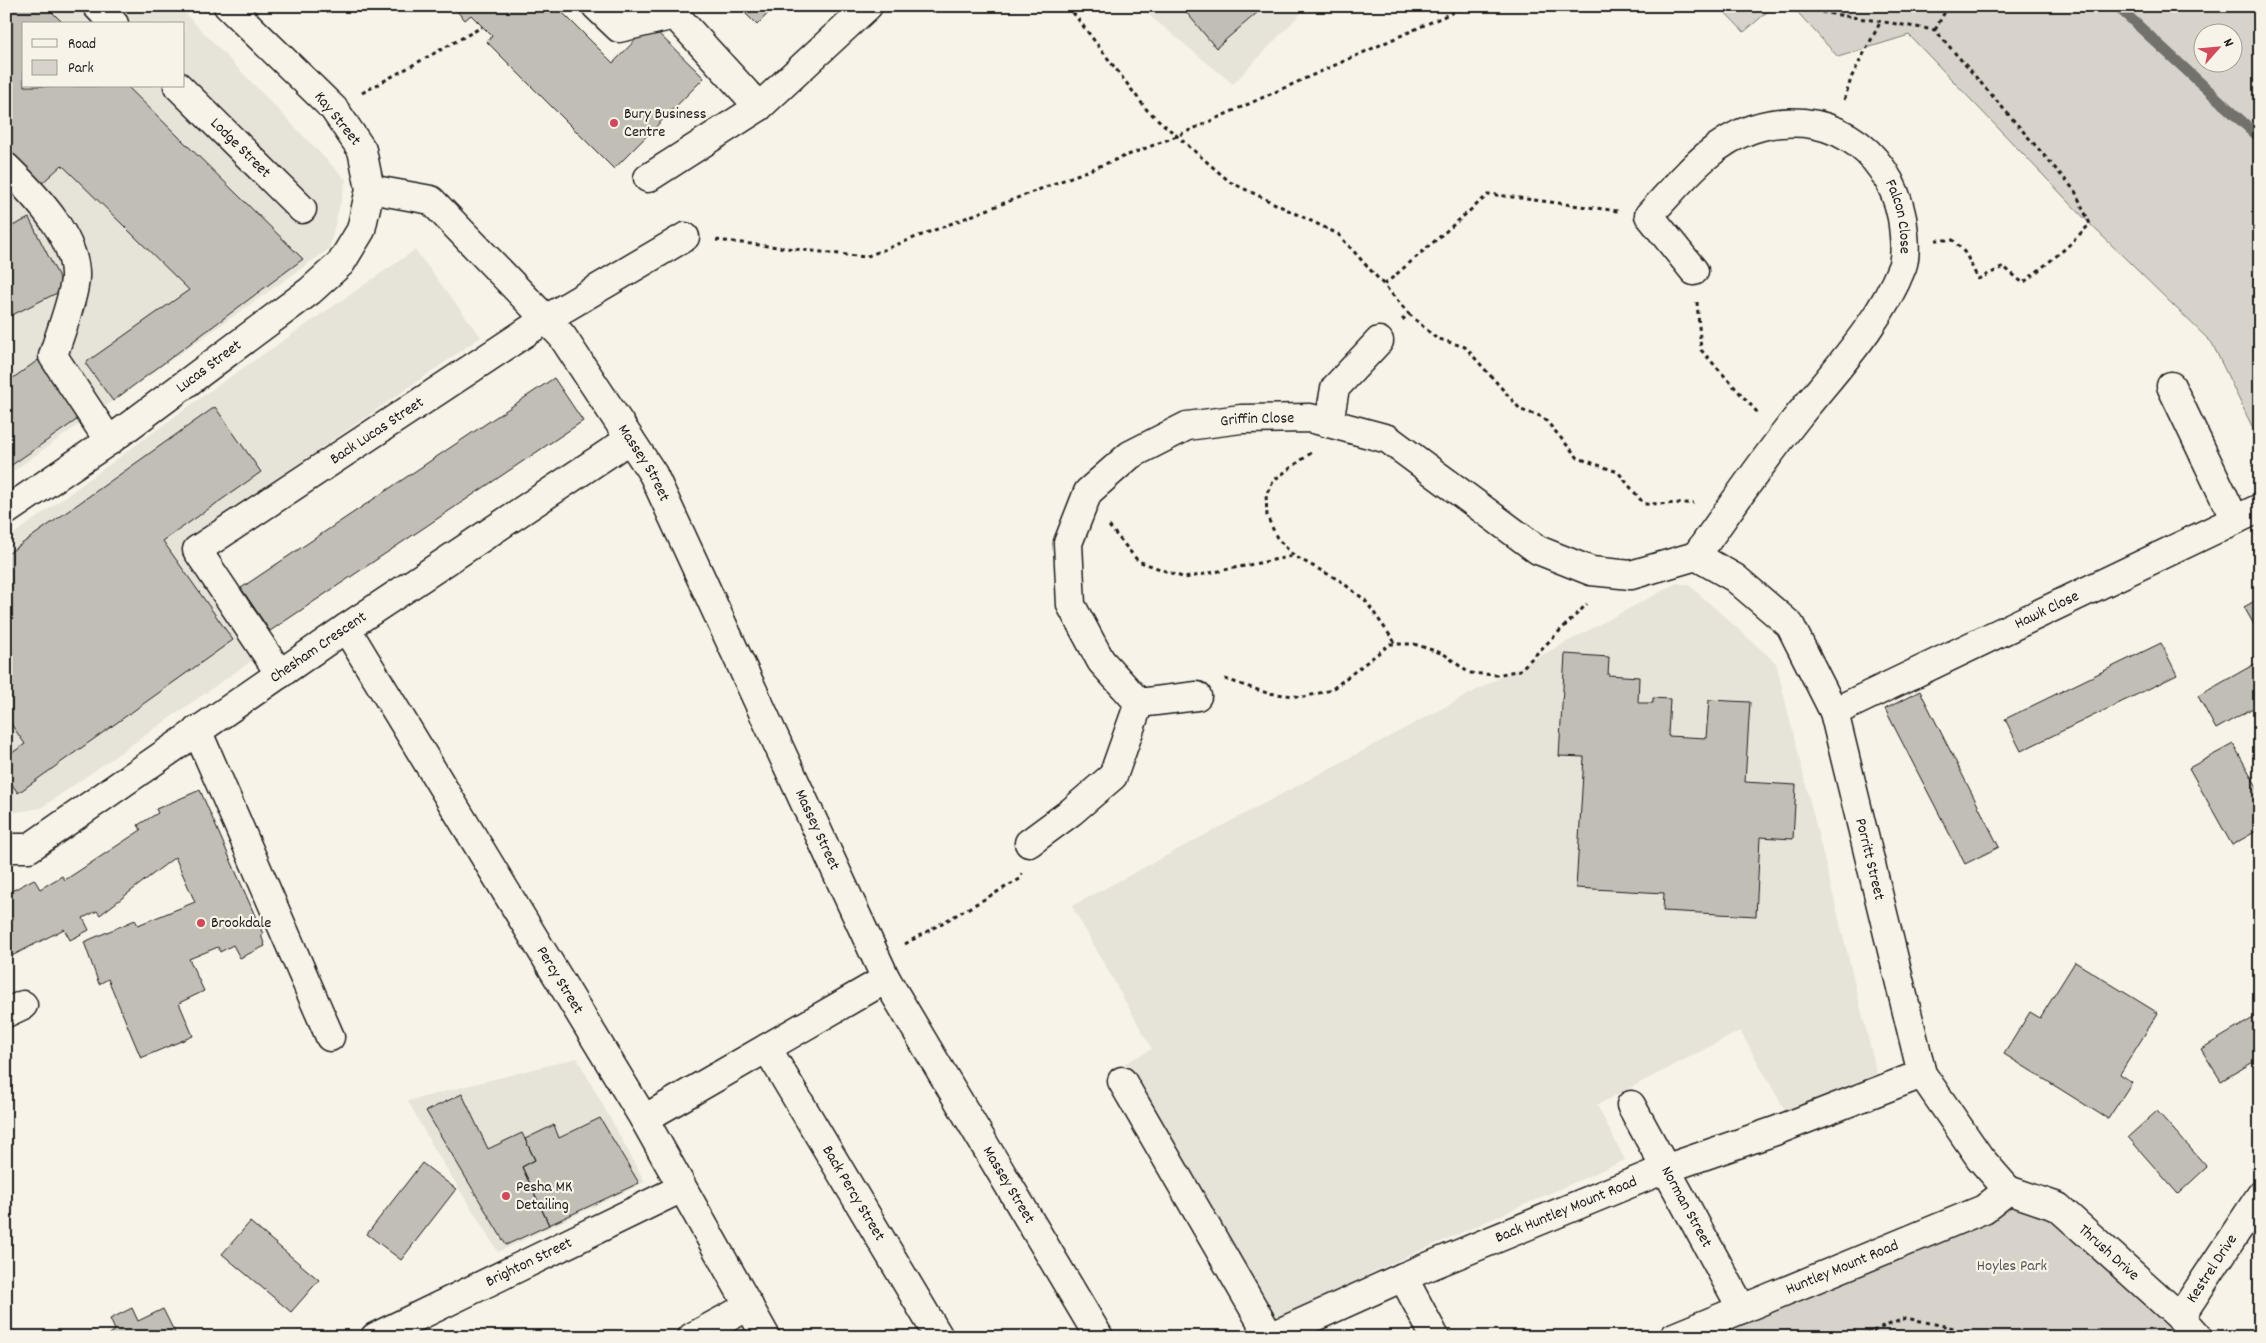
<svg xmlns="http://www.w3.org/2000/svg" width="2266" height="1343" viewBox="0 0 2266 1343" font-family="Dekko,sans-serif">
  <rect width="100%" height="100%" fill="#f7f3e8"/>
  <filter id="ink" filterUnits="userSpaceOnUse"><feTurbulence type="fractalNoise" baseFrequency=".02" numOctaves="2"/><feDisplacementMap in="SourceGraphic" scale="10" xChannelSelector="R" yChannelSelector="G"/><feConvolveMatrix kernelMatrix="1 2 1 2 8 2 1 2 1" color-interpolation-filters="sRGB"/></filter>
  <g filter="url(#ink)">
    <path fill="#e6e3d9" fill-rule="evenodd" d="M6,6H178L346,180L329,249L6,476ZM24,24H184V86H24Z
      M1138,6H1308L1233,84Z
      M415,250L481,337L181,546L257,657L41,808L6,814V540L214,388Z
      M1677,583L1689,585L1776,663L1877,1074L1786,1112L1740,1031L1597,1105L1625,1160L1377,1270L1274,1323L1118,1067L1152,1049L1072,906Z
      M577,1058L645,1182L498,1252L429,1140L408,1101Z"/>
    <path fill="#d7d3cb" stroke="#7a7874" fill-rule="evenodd" d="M1719,6H1774L1744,32Z
      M1792,6H2260V443L2212,343L2090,224L1909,35L1838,57ZM2204,32H2234V62H2204Z
      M2008,1190L2058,1207L2192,1337H1681Z"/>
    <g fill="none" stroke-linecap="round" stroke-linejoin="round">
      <path stroke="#72716c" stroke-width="11" d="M2117,6L2260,138"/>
    </g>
    <path fill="#c0beb5" stroke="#1c1c1c" d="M6,6H46L64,24H24V86H127L303,259L113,401L85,363L189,290L62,165L41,184L15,160L6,147Z
      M452,6H556L613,63L650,25L704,78L614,169L487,42L492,36L471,15L465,20Z
      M738,6H775L757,25Z
      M1181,6H1265L1216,48Z
      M29,218L65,289L6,318V229Z
      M41,358L81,417L6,469V383Z
      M554,378L583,421L270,631L241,588Z
      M215,407L261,472L163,541L233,640L18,793L6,776V757L25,744L11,724L6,727V555Z
      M2260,598V635L2244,607Z
      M2161,643L2177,675L2021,751L2005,719Z
      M1565,654L1609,657L1608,675L1639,677L1638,703H1653V698L1670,699L1668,736L1706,738L1709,700L1750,702L1745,782L1796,785L1793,839L1760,837L1756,916L1663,911L1664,893L1576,888L1584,757L1559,756Z
      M2260,661V704L2216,729L2198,696Z
      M1920,691L1999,847L1965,864L1885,709Z
      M2233,744L2260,792V829L2232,845L2189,768Z
      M200,790L263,934L261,935L265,946L240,958L233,945L220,952L218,947L189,959L204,991L179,1003L193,1036L141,1058L108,979L99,984L84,942L135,920L138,925L195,902L175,857L100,915L97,911L83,918L89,930L70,940L64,929L6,959V894L34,879L40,889L62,876L65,880L141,830L138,825L158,813L156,809Z
      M2075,962L2158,1013L2120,1074L2132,1082L2108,1119L2004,1054L2030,1012L2040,1018Z
      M2260,1014V1058L2221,1081L2201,1049Z
      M462,1094L488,1149L522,1133L535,1160L522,1167L549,1225L506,1245L426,1111Z
      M2157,1111L2207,1167L2178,1194L2128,1137Z
      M600,1118L639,1183L549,1225L522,1167L535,1160L525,1139L554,1125L559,1138Z
      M422,1163L456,1189L401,1260L367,1234Z
      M250,1222L319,1280L291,1312L222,1254Z
      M132,1308L138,1321L163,1309L177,1337H106L115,1330L110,1319Z"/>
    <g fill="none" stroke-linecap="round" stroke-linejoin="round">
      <g stroke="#1c1c1c" stroke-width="31">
        <g id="minor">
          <path d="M97,6L114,24"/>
          <path d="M596,6L619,28L675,15"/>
          <path d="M675,6V15L759,107"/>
          <path id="s1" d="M178,86L302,209"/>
          <path d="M6,167C34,194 83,243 74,286C70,309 60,333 53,356L109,441"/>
          <path d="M648,178L759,107L868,6"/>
          <path id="s2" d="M370,189L431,200L562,336L653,474L886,979L1099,1337"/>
          <path id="s3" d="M1694,271L1649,215C1679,184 1709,143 1752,129C1823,106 1888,145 1902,218C1904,232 1907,253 1902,267C1880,324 1834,371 1796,419C1761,463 1729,510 1696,556"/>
          <path d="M2171,386L2235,520"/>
          <path d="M1329,423L1335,388L1379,341"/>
          <path id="s4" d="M6,511L109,441L310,291L341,263L361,230L370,189L362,150L334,109L228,6"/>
          <path id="s5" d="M1696,556L1735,578L1790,625L1834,712L1922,1074L1980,1158L2008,1190"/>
          <path id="s6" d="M346,628L644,1119L766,1337"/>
          <path id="s7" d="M280,674L197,550L546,319L685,237"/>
          <path id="s8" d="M1197,696L1139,703L1101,661L1071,605L1068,543L1088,492L1130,455L1187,426L1241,419L1310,418L1388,439L1538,550L1591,571L1631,575L1696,556"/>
          <path id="s9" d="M1834,712L2260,508"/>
          <path d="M197,730L330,1037"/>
          <path d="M1029,843L1071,812L1113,776L1139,703"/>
          <path id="s10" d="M6,848H29L346,628L630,439"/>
          <path d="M6,1013L23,1005"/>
          <path id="s11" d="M767,1048L939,1337"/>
          <path id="s12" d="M1122,1081L1270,1337L1403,1277L1665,1169L1775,1131L1922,1074"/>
          <path id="s13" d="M1631,1105L1742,1309"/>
          <path d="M644,1119L886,979"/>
          <path id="s14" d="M2008,1190L2058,1207L2180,1317L2198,1337"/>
          <path d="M1403,1277L1435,1337"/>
          <path id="s15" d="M2180,1317L2260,1196"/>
          <path id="s16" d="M375,1337L682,1188"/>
          <path d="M692,1337L749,1306"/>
          <path id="s17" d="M1674,1337L1984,1209L2008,1190"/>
        </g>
      </g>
      <path stroke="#1c1c1c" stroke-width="3" stroke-dasharray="4 4" stroke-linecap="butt" d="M1068,6L1147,110L1230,182L1338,234L1384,285
        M1782,6L1935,30L2075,191L2090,224L2066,248L2023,283L2004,267L1978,279L1966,254L1953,240H1936
        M1935,30L1948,6
        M362,93L482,27
        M1844,100L1852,76L1881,21
        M716,240L865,257L1177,136L1467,6
        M1697,302L1701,350L1758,413
        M1409,314L1436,338L1465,347L1521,410L1543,417L1578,458L1618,472L1644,504L1694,503
        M1402,320L1409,314L1384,285L1489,194L1618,211
        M1311,453L1274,480L1266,495L1267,516L1277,538L1294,556L1339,580L1365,600L1396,644
        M1109,526L1138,561L1185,578L1293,556
        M1225,679L1267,693L1304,697L1331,690L1390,644H1414L1444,654L1469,673L1497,675L1520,670L1587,604
        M905,944L1020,879L1022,873
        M1858,1337L1906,1318L1954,1328L1958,1337"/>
      <use href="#minor" stroke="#f7f3e8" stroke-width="28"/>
    </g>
  </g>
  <g fill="#d1495b" stroke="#f7f3e8" stroke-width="2">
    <circle cx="614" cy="123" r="5"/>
    <circle cx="201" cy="923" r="5"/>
    <circle cx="506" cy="1196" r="5"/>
  </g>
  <g text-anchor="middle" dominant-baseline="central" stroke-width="4.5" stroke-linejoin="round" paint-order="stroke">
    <g font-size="16" fill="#1c1c1c" stroke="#f7f3e8" text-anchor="start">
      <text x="624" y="114">Bury Business<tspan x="624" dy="18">Centre</tspan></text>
      <text x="211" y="923">Brookdale</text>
      <text x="516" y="1187">Pesha MK<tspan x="516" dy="18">Detailing</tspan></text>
    </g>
    <g font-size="16" fill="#1c1c1c" stroke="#f7f3e8">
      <text transform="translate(337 119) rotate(51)">Kay Street</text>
      <text stroke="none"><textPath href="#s1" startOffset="88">Lodge Street</textPath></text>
      <text stroke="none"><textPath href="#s3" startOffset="405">Falcon Close</textPath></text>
      <text stroke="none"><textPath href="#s4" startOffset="249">Lucas Street</textPath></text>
      <text stroke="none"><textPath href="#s8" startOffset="486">Griffin Close</textPath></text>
      <text stroke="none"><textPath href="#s7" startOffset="365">Back Lucas Street</textPath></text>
      <text stroke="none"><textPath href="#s2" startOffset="402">Massey Street</textPath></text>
      <text stroke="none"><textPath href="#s9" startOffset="236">Hawk Close</textPath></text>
      <text stroke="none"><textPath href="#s10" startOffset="375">Chesham Crescent</textPath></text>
      <text stroke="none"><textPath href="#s2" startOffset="808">Massey Street</textPath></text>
      <text stroke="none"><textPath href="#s5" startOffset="366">Porritt Street</textPath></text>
      <text stroke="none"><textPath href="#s6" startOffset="412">Percy Street</textPath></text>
      <text stroke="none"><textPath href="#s2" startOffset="1212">Massey Street</textPath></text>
      <text stroke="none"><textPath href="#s11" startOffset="169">Back Percy Street</textPath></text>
      <text stroke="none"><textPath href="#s13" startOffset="116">Norman Street</textPath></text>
      <text stroke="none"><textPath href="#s12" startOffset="618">Back Huntley Mount Road</textPath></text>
      <text stroke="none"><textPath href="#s14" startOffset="121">Thrush Drive</textPath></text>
      <text stroke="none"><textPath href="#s16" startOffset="171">Brighton Street</textPath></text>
      <text stroke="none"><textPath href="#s17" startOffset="182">Huntley Mount Road</textPath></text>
      <text stroke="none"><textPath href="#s15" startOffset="58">Kestrel Drive</textPath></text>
    </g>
    <g font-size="16" fill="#545351" stroke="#f7f3e8">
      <text x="2012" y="1266">Hoyles Park</text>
    </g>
  </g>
  <rect width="2266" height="1343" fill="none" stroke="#f7f3e8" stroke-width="25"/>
  <rect x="12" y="12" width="2241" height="1318" fill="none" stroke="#1c1c1c" stroke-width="2" filter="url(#ink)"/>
  <rect x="22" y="22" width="162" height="65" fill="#f7f3e8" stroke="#9f9d96"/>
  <rect x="32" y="39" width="25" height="8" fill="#f7f3e8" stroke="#9f9d96"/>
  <text x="68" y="48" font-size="15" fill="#1c1c1c">Road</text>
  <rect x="32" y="60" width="25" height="15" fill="#d7d3cb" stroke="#9f9d96"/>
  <text x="68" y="72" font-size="15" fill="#1c1c1c">Park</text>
  <g transform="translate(2218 48) rotate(63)"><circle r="24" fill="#f7f3e8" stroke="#9f9d96"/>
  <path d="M0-4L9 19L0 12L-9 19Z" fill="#d1495b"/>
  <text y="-8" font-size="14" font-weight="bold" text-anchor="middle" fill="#1c1c1c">N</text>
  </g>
</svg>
